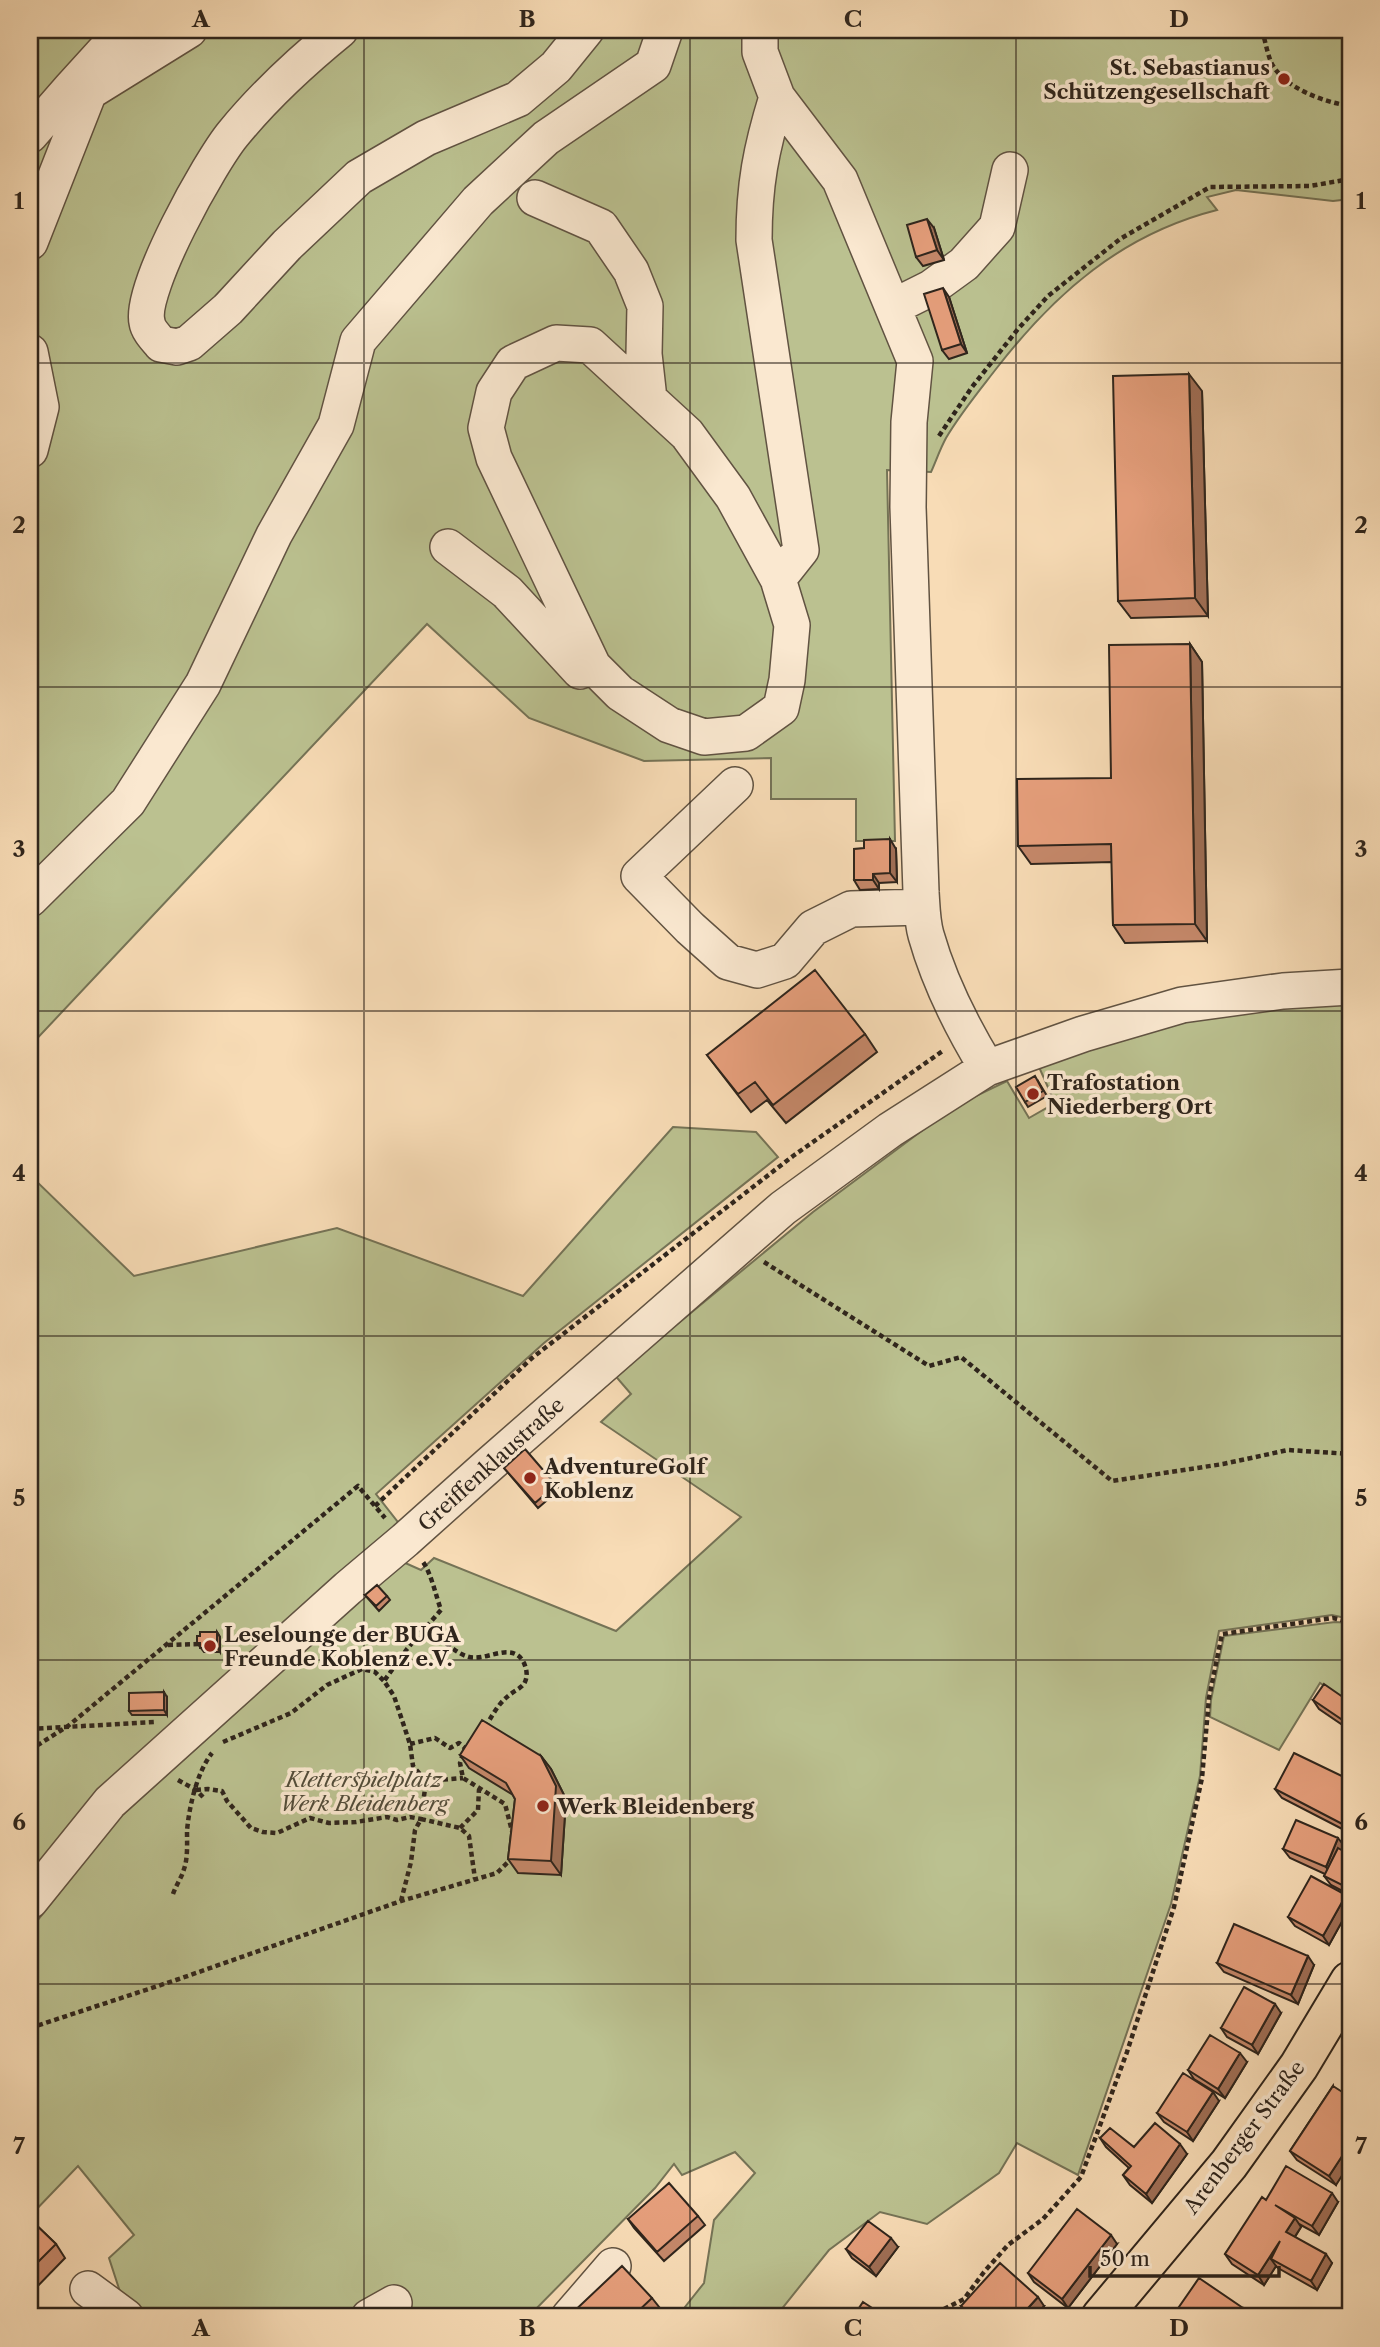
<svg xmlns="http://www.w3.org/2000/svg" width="1380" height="2347" viewBox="0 0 1380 2347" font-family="'Libre Caslon Text',serif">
  <rect width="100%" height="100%" fill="#f8dcb6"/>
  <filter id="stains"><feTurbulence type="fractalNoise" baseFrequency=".00286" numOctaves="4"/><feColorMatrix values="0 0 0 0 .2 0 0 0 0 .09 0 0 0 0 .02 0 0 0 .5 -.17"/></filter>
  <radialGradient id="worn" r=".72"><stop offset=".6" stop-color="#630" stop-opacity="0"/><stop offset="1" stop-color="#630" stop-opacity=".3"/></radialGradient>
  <path fill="#bbc190" stroke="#757356" stroke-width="2" d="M30,30H1350V199L1333,201L1236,190L1207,197L1217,210C1122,234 1055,293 996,369C979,391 960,414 946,438C940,449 936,461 931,472L887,470L895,841H856V799H771V758L644,761L529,718L427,624L30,1046Z
    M1350,1000V1619L1332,1615L1219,1631L1206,1698L1200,1776L1171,1904L1078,2175L1017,2143L999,2173L927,2224L880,2212L829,2250L780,2311L787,2317H684L689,2310L685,2307L704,2283L714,2220L755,2173L735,2152L682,2175L674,2164L655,2188L528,2317H412L395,2294L357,2317H141L124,2304L109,2258L134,2235L78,2166L30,2216V1930L118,1819L403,1562L421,1570L434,1558L616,1631L741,1517L601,1422L631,1394L612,1372L675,1326L813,1212L955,1106L1007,1081L1029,1118L1055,1103L1039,1067L1105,1043L1213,1015Z
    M673,1127L756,1132L778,1157L544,1343L376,1494L401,1526L30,1886V1175L134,1276L337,1228L523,1296Z
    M1335,1622L1350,1623V1703L1320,1683L1279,1750L1210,1717L1211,1700L1224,1636Z"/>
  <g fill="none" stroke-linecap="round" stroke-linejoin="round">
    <g stroke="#615342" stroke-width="38">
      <path id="minor" d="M340,30C302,61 264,96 233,134C210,162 139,289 147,322C148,330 156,338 161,344L177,347L189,343L228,309L287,245L359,177L426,138L518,99L556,67L586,30
        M760,30V52L777,97L840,180L915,361L909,422L908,507L921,892C922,906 922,921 926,935C939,981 962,1027 987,1068
        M71,88L111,44L130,30
        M777,97C761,149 754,185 754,240L801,550L778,579L733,497L687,434L590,345L556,343L513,363L494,392L486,428L494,458L593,666L620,693L669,725L704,737L746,733L781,708L787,680L792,625L778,579
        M30,135L71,88L89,92L189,30
        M535,198L601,227L631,271L645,306L644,354L649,399
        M30,242L89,92
        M893,307L931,288L964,264L997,227L1010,170
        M30,352L41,407L30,450
        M448,547L507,592L580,671L593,666
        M735,785L639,876L690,928L728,962L757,970L785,961L813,928L851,909L922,907
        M30,899L128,802L203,684L274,535L336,425L358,341L478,201L546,138L653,65L665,30
        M30,1901L110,1802L348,1588L405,1540L490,1464L783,1208L890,1130L987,1068L1083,1034L1182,1005L1283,991L1350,987
        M88,2289L126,2317
        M369,2317L394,2303
        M569,2317L613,2266"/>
    </g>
    <g stroke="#2f251c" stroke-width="42">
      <path id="major" d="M1101,2317L1229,2164L1299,2066L1350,1981"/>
    </g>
    <path stroke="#2f251c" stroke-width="4.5" stroke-dasharray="5 3.5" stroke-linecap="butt" d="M1262,30C1265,40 1267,52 1271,62C1283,88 1324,102 1350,106
      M939,436L972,387L1018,329L1048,296L1120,239L1210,187L1310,186L1350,179
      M764,1262L929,1366L961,1357L1112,1481L1223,1464L1288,1450L1350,1454
      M375,1506L532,1358L793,1156L944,1050
      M427,1627C439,1636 452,1651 466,1656C484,1664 512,1639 524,1663C527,1670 528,1677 524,1684C520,1689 512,1692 507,1697C498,1704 491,1718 485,1727
      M168,1645L200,1644
      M30,1729L155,1722
      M223,1742L291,1713L327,1685L362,1669L375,1672L384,1681
      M410,1744L435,1738L450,1748L459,1743L465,1748L460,1763L463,1778L505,1804L513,1835
      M30,1750L68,1726L358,1486L385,1518
      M178,1780L196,1790L204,1798
      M426,1781L463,1778
      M196,1790L208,1789L222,1791L227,1801L251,1828L263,1832L277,1833L310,1818L329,1823L356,1822L387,1817L397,1820L410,1817L421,1819L426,1781L413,1766L410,1744L394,1696L384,1681L407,1649L441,1610C436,1596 431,1573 423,1562
      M460,1828L478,1810L479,1789
      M173,1894C176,1885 182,1877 184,1869C188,1858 187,1842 187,1831C189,1807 197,1772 212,1753
      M401,1901L411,1862L415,1830L421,1819L460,1828L469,1836L475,1879
      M30,2028L176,1980L401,1901L497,1873L509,1861L510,1857
      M944,2309L964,2299L984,2272L1008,2245L1043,2219L1081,2177L1127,2052L1174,1907L1202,1778L1209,1698L1222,1634L1333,1618L1350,1622"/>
    <use href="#minor" stroke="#fae8d0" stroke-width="35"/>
    <use href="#major" stroke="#f8dcb6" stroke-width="38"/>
  </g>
  <path fill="#c5886a" stroke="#2f251c" stroke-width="2" d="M1341,30H1350V37L1343,32Z
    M934,228L944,260L923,266L916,257Z
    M949,297L967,353L949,359L942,350Z
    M1202,391L1208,616L1131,618L1118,601Z
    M1190,644L1202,662L1207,941L1125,943L1113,925L1112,862L1031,864L1018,846L1111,778Z
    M1350,823V887L1343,876Z
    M896,849L897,882L879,883V889L860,890L854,880Z
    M865,1034L877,1052L786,1123L767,1100L751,1112L707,1055Z
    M1038,1081L1047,1096L1028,1107L1025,1102Z
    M504,1468L556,1485L560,1489L538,1508Z
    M365,1595L387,1596L390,1600L379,1611Z
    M217,1632L220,1637V1652H204L197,1643L200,1636Z
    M167,1697V1715H132L129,1711Z
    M1313,1700L1350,1702V1730L1319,1709Z
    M460,1755L541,1756L551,1769L566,1799L561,1875L518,1873L508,1859L515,1799L513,1795L469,1768Z
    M1350,1780V1833L1282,1798L1275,1789Z
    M1345,1847L1343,1851L1350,1855V1895L1331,1885L1324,1876L1325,1874L1290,1858L1283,1849Z
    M1346,1895L1350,1901V1907L1329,1945L1295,1926L1288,1917Z
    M1217,1963L1314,1965L1298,2004L1224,1972Z
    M1281,2013L1258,2054L1227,2037L1221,2028Z
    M1247,2062L1225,2098L1194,2079L1188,2070Z
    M1333,2086L1336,2185L1297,2160L1290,2151Z
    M1219,2101L1193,2141L1164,2122L1157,2113Z
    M1100,2138L1134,2147L1187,2154L1152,2203L1130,2185L1123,2175L1129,2168L1106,2147Z
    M1266,2200L1338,2202L1319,2235L1299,2224L1301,2227L1295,2237L1332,2263L1317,2290L1278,2268L1276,2266L1264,2285L1232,2264L1225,2254Z
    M698,2216L705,2225L664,2261L634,2228L628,2219Z
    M30,2219L56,2244L65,2258L30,2294Z
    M1117,2244L1068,2308L1034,2282L1028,2273Z
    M898,2247L876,2276L852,2258L846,2249Z
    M652,2298L659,2307L648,2317H568Z
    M961,2306H1044L1035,2317H970Z"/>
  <path fill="#a06f56" stroke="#2f251c" stroke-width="2" d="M927,219L934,228L944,260L937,250Z
    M943,288L949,297L967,353L961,344Z
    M1189,374L1202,391L1208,616L1195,598Z
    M1190,644L1202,662L1207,941L1195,924Z
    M890,839L896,849L897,882L890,873Z
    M873,874L879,883V889L873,880Z
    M217,1632L220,1637V1652L217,1647Z
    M164,1692L167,1697V1715L164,1710Z
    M541,1756L551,1769L566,1799L561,1875L551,1861Z
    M1338,1838L1345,1847L1332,1876L1326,1867Z
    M1346,1895L1350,1901V1907L1329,1945L1323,1936Z
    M1308,1956L1314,1965L1298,2004L1291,1995Z
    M1275,2004L1281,2013L1258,2054L1252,2045Z
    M1240,2053L1247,2062L1225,2098L1218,2089Z
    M1213,2092L1219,2101L1193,2141L1187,2132Z
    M1180,2144L1187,2154L1152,2203L1146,2194Z
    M1350,2144V2163L1336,2185L1329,2176Z
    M1332,2193L1338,2202L1319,2235L1312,2226Z
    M1295,2218L1301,2227L1292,2241L1286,2232Z
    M1111,2235L1117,2244L1068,2308L1062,2299Z
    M891,2238L898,2247L876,2276L869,2267Z
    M1280,2241L1271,2259L1276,2266L1264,2285L1258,2275Z
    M1326,2254L1332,2263L1317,2290L1311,2281Z
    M1038,2297L1044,2306L1035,2317H1020Z
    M1243,2308L1249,2317H1237Z"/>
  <path fill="#e59e7b" stroke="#2f251c" stroke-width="2" d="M927,219L937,250L916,257L907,225Z
    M943,288L961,344L942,350L924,294Z
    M1189,374L1195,598L1118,601L1113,376Z
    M1190,644L1195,924L1113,925L1111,844L1018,846L1017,779L1111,778L1109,645Z
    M1342,823H1350V876H1343Z
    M890,839V873L873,874V880H854V849L864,848V840Z
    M815,970L865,1034L773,1105L755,1082L738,1094L707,1055Z
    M1035,1076L1043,1091L1025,1102L1016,1087Z
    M525,1449L556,1485L535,1503L504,1468Z
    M377,1585L387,1596L376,1606L365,1595Z
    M200,1632H217V1647L200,1648V1643H197V1636H200Z
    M1324,1684L1350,1702V1725L1313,1700Z
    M164,1692V1710L129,1711V1693Z
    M482,1720L541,1756L556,1786L551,1861L508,1859L515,1799L506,1783L460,1755Z
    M1294,1753L1350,1780V1828L1275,1789Z
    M1296,1820L1338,1838L1326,1867L1283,1849Z
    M1338,1848L1350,1855V1889L1324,1876Z
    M1311,1876L1346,1895L1323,1936L1288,1917Z
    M1234,1924L1308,1956L1291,1995L1217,1963Z
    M1244,1987L1275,2004L1252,2045L1221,2028Z
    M1210,2035L1240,2053L1218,2089L1188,2070Z
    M1183,2073L1213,2092L1187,2132L1157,2113Z
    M1333,2086L1350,2097V2144L1329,2176L1290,2151Z
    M1155,2123L1180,2144L1146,2194L1123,2175L1131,2166L1100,2138L1110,2128L1134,2147Z
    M1286,2166L1332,2193L1312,2226L1275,2205L1295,2218L1286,2232L1326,2254L1311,2281L1271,2259L1280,2241L1258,2275L1225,2254L1262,2197L1266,2200Z
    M669,2183L698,2216L657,2252L628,2219Z
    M1077,2209L1111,2235L1062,2299L1028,2273Z
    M30,2219L56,2244L30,2270Z
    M868,2221L891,2238L869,2267L846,2249Z
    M1000,2263L1038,2297L1020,2317H973L961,2306Z
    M622,2266L652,2298L632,2317H568Z
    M1199,2278L1243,2308L1237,2317H1172Z
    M863,2302L886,2317H853Z"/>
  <path fill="none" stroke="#2f251c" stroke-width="2" stroke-opacity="0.55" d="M364,30V2317M690,30V2317M1016,30V2317M30,363H1350M30,687H1350M30,1011H1350M30,1336H1350M30,1660H1350M30,1984H1350"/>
  <g fill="#8f2418" stroke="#fae8d0" stroke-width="2.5">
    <circle cx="1284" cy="79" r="7"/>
    <circle cx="1033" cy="1094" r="7"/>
    <circle cx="530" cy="1478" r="7"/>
    <circle cx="210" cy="1646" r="7"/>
    <circle cx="543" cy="1806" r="7"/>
  </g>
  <g text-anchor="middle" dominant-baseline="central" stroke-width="7" stroke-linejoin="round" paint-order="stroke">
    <g font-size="21" font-weight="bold" fill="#2f251c" stroke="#fae8d0" text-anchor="start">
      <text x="1270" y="67" text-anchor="end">St. Sebastianus<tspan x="1270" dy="24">Schützengesellschaft</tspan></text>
      <text x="1047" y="1082">Trafostation<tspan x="1047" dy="24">Niederberg Ort</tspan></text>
      <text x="544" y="1466">AdventureGolf<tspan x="544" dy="24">Koblenz</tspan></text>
      <text x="224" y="1634">Leselounge der BUGA<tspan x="224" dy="24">Freunde Koblenz e.V.</tspan></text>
      <text x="557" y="1806">Werk Bleidenberg</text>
    </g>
    <g font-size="21" fill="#2f251c" stroke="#fae8d0">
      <text transform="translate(491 1464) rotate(-42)">Greiffenklaustraße</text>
      <text transform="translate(1244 2137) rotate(-53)">Arenberger Straße</text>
    </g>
    <g font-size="21" font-style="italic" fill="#524c39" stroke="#fae8d0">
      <text x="364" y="1779">Kletterspielplatz<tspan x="364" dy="24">Werk Bleidenberg</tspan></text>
    </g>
  </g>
  <rect width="1380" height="2347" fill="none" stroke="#f8dcb6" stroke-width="77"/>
  <path d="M1090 2266v10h189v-10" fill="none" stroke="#2f251c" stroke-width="3.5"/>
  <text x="1100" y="2266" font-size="21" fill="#2f251c" stroke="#fae8d0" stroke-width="5" paint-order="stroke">50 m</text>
  <rect x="38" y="38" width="1304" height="2270" fill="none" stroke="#2f251c" stroke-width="2.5"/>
  <g font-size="23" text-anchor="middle" font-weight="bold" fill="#2f251c">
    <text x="201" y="27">A</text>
    <text x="527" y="27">B</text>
    <text x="853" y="27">C</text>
    <text x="1179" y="27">D</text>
    <text x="19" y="209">1</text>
    <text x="1361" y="209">1</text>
    <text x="19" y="533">2</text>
    <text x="1361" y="533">2</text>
    <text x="19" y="857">3</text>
    <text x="1361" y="857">3</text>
    <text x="19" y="1181">4</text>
    <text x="1361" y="1181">4</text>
    <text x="19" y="1506">5</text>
    <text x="1361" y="1506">5</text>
    <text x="19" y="1830">6</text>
    <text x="1361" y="1830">6</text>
    <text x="19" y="2154">7</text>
    <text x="1361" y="2154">7</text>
    <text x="201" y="2336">A</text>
    <text x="527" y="2336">B</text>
    <text x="853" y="2336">C</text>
    <text x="1179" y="2336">D</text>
  </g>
  <rect width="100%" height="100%" filter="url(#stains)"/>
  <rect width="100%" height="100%" fill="url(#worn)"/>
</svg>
